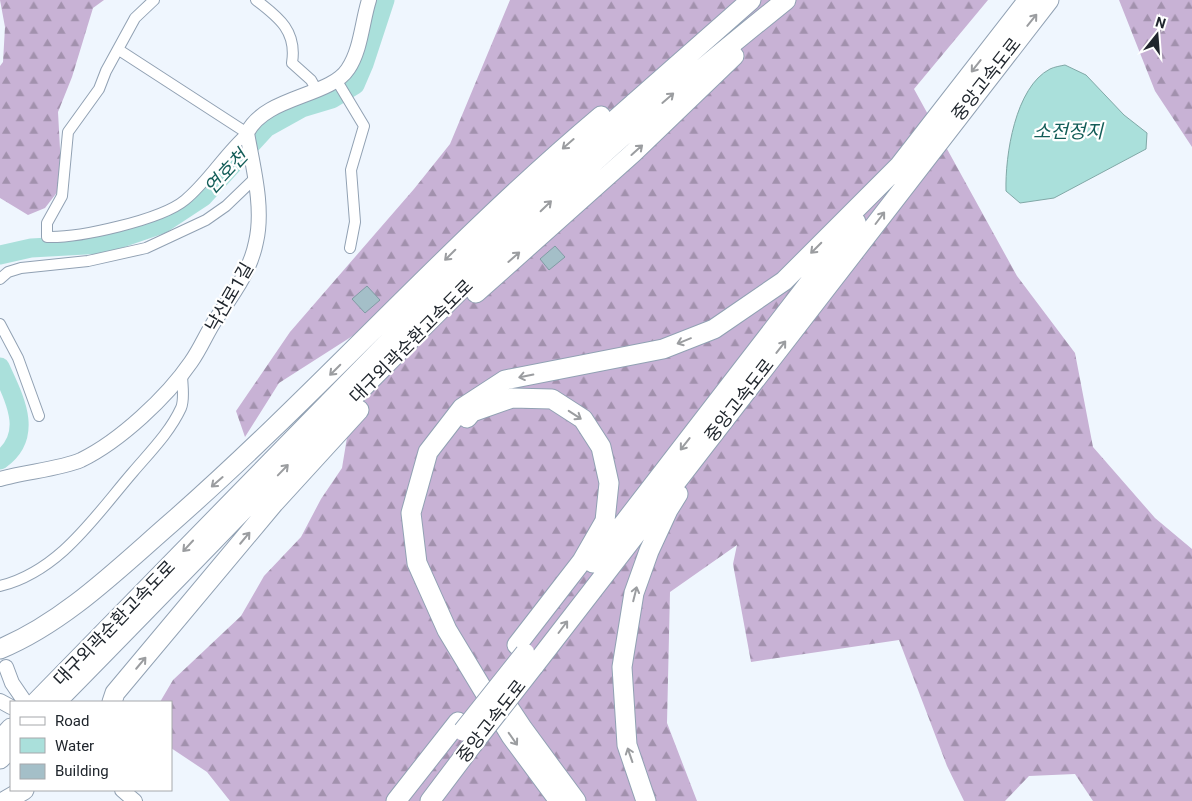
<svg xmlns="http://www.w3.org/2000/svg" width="1192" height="801" viewBox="0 0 1192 801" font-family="Roboto,'Noto Sans KR',sans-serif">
  <defs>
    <pattern id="forest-firs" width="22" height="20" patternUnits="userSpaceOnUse" patternTransform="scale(1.25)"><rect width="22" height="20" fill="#c8b2d5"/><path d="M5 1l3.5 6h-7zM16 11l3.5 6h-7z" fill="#a291ad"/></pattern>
  </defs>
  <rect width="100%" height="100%" fill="#eff6fe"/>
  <path fill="url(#forest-firs)" d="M0,0H104L93,8L72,77L58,112L62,186L45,208L28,215L0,198V66L3,62L5,27Z
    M510,0H988L914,89L1017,276L1075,353L1093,447L1155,518L1192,549V801H1093L1075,774L1029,776L1005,801H964L947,766L899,640L751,662L733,564L737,545L670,592L667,723L697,801H230L207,772L171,748V702H160L173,680L241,616L264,576L301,537L321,499L342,468L365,328L279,383L245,437L236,411L290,332L414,189L450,144Z
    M1119,0H1192V147L1155,91Z"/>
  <path fill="#aae0db" stroke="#81a8a7" d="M1065,65L1086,75L1124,115L1147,133L1146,149L1054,198L1020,203L1006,191C1005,156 1015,87 1050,69C1054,67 1060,66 1065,65Z"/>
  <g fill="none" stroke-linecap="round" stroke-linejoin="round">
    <path stroke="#aae0db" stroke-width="19" d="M0,255L31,248L104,244L162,224L203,197L266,128L302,108L332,99L355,85L364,64L385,0
      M0,367C14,398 35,435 0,460"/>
  </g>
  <path fill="#a4bfc8" stroke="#819ba4" d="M555,246L565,257L549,270L540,259Z
    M367,286L380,300L365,313L352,299Z"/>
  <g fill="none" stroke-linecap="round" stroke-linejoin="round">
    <g stroke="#91a1b3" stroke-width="12">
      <path id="street" d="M256,0C280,18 297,32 292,63L311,80L316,89
        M119,50L247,133C224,153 209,180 185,200C161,220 79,238 47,237V223L62,196L68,132L99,89L106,71L135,18L154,0
        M337,81L364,126L351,170L355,222L350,248
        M0,279L8,272L21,268L88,261L146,248L206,220L226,206L254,179
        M0,324L18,358L39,416
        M0,586C60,571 95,516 133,472C150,452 170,432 181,408C185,399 182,384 182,374"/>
    </g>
    <g stroke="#91a1b3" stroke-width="16">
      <path id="secondary" d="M0,479C23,472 61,469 81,460C120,441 167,397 191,362C201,348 207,332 216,319C233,294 250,272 256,242C264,208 253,167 247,133C265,96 330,97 348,69C361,50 362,22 369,0
        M6,667L12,683L25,702
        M0,701L11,707
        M122,790L135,801"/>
    </g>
    <g stroke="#91a1b3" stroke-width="21">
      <path id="highway" d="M892,175L1028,0
        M476,293L633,153L734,56
        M467,418L472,412L512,398L552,399L583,419L601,447L609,483L605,521L582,561L517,645
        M593,563L856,222
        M0,649C65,622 119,568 172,522C320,392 450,243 601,116
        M534,666L1049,0
        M497,690L523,729L576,801
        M36,702L484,244L608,126L751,0
        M56,702C223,533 385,359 558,196C630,127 708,63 786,0
        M112,702L115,693L274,503L359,410
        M0,740L11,728
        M0,759L11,748
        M5,801L24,790
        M396,801L458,722
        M430,801L473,744
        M559,801L511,736L447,630L417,563L411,513L428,452L462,408L505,380L663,349L714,329L784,281L900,165
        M646,801L627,745L622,667L634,593L649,551L668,510L678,494"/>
    </g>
    <use href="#street" stroke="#fff" stroke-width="10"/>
    <use href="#secondary" stroke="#fff" stroke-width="14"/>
    <use href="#highway" stroke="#fff" stroke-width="19"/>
    <g stroke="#91a1b3" stroke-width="21" stroke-linecap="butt">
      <path id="highway-bridge" d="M463,731L525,653
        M473,744L534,666"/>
    </g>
    <use href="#highway-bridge" stroke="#fff" stroke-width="19"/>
  </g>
  <defs><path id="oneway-shaft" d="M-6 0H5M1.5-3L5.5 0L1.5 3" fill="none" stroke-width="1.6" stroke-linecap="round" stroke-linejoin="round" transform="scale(1.25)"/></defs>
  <g stroke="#9b9da0">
    <use href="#oneway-shaft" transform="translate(1032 20) rotate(-51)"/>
    <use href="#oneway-shaft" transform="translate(976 66) rotate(128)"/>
    <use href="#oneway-shaft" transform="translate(668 98) rotate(-41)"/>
    <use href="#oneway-shaft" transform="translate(568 144) rotate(139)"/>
    <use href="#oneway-shaft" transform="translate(637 150) rotate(-42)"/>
    <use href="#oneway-shaft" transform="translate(546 206) rotate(-44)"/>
    <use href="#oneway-shaft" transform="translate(880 218) rotate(-53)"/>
    <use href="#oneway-shaft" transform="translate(816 248) rotate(135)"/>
    <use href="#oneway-shaft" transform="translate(450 255) rotate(135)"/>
    <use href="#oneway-shaft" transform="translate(514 257) rotate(-41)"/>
    <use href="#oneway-shaft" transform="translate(684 341) rotate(158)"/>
    <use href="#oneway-shaft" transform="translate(781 347) rotate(-52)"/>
    <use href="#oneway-shaft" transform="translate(335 370) rotate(135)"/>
    <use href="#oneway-shaft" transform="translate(526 376) rotate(169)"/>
    <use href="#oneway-shaft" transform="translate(575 415) rotate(33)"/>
    <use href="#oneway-shaft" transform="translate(685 444) rotate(128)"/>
    <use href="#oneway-shaft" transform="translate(283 470) rotate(-46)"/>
    <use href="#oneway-shaft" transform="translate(217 482) rotate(139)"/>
    <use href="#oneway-shaft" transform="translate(245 538) rotate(-50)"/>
    <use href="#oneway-shaft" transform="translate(188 546) rotate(133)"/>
    <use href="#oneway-shaft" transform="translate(635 594) rotate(-76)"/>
    <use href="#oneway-shaft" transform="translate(563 627) rotate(-53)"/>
    <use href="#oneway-shaft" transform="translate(141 663) rotate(-50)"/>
    <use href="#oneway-shaft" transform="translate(513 739) rotate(55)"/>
    <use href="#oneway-shaft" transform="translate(630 755) rotate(-109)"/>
  </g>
  <g text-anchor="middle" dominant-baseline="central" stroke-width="4.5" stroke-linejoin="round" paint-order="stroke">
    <g font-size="18" fill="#20262d" stroke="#fff">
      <text transform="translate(986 79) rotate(-52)">중앙고속도로</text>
      <text transform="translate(229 297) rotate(-60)">낙산로1길</text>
      <text transform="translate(411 341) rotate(-45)">대구외곽순환고속도로</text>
      <text transform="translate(739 400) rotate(-52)">중앙고속도로</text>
      <text transform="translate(114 623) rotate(-46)">대구외곽순환고속도로</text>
      <text transform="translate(491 721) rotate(-52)">중앙고속도로</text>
    </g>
    <g font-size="19" font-style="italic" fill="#135d58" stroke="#fff">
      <text x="1068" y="131">소전정지</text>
      <text transform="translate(226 172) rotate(-47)">연호천</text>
    </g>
  </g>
  <rect x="10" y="701" width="162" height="90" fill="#ffffff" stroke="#a6a8ab"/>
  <rect x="20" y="717" width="25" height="8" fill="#ffffff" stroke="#a6a8ab"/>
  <text x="55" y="726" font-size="15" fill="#20262d">Road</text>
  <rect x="20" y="738" width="25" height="15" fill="#aae0db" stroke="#a6a8ab"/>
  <text x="55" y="751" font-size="15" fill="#20262d">Water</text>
  <rect x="20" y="764" width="25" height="15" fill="#a4bfc8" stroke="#a6a8ab"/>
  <text x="55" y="776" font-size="15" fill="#20262d">Building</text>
  <g transform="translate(1157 35) rotate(17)" stroke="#ffffff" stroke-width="4" paint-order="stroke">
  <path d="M0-4L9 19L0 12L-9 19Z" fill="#20262d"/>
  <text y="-8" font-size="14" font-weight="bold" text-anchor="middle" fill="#20262d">N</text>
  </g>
</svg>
